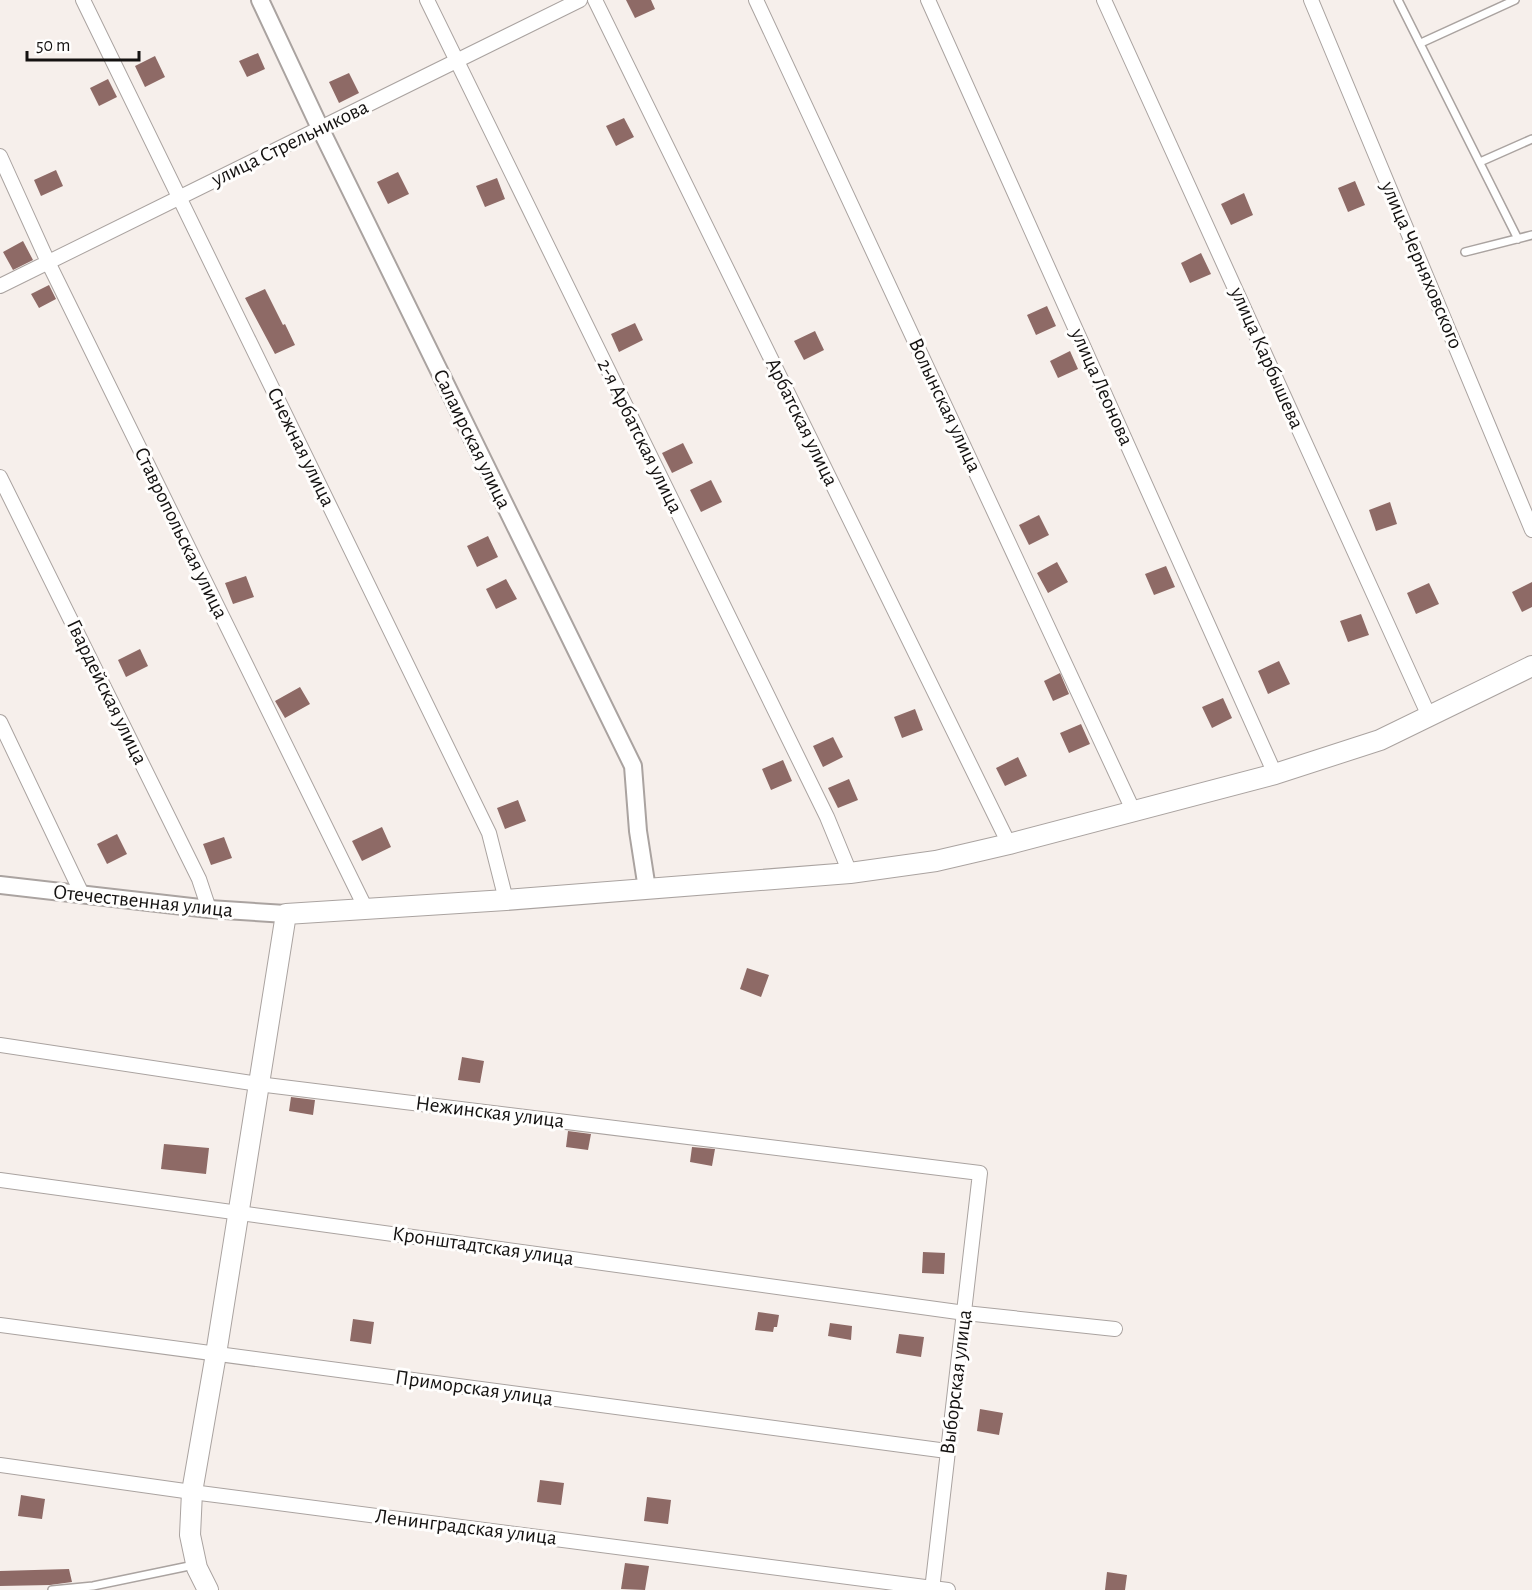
<svg xmlns="http://www.w3.org/2000/svg" width="1532" height="1590" viewBox="0 0 1532 1590" font-family="'Alegreya Sans',sans-serif">
  <rect width="100%" height="100%" fill="#f6efeb"/>
  <path fill="#8e6a66" d="M626,0H651L655,9L635,18Z
    M258,53L265,69L247,77L239,61Z
    M155,56L165,77L145,87L135,66Z
    M349,73L359,93L339,103L329,82Z
    M108,79L117,97L99,106L90,88Z
    M624,118L634,137L616,146L606,126Z
    M56,170L63,186L41,196L34,180Z
    M398,172L409,194L388,204L377,182Z
    M497,178L505,199L485,207L476,186Z
    M1355,181L1365,205L1348,212L1338,188Z
    M1244,193L1253,215L1231,225L1221,204Z
    M23,241L33,260L13,270L3,252Z
    M1201,253L1211,274L1190,283L1181,263Z
    M49,285L56,299L39,308L31,294Z
    M265,289L283,325L285,324L295,345L275,354L245,298Z
    M1047,306L1056,326L1036,335L1027,315Z
    M635,323L643,340L619,352L611,334Z
    M815,331L824,350L804,360L794,341Z
    M1070,351L1078,369L1058,378L1050,361Z
    M683,443L693,463L672,473L662,453Z
    M711,480L722,502L701,512L690,490Z
    M1390,502L1397,524L1376,531L1369,510Z
    M1039,515L1049,535L1029,545L1019,525Z
    M488,536L498,557L477,567L467,546Z
    M1057,562L1068,582L1048,593L1037,573Z
    M1166,566L1175,587L1154,595L1145,574Z
    M246,576L254,597L233,604L225,583Z
    M506,579L517,599L496,609L486,589Z
    M1532,582V607L1522,612L1512,592Z
    M1429,583L1439,604L1416,614L1407,593Z
    M1361,614L1369,635L1348,642L1340,621Z
    M140,649L148,666L126,677L118,660Z
    M1279,661L1290,684L1268,694L1258,671Z
    M1060,673L1069,694L1053,701L1044,681Z
    M300,687L310,704L285,718L275,701Z
    M1223,698L1232,718L1212,728L1202,707Z
    M915,709L923,730L902,738L894,717Z
    M1081,724L1090,744L1069,753L1060,733Z
    M833,737L843,757L823,767L813,746Z
    M1018,757L1027,776L1005,786L996,768Z
    M783,760L792,781L771,790L762,769Z
    M849,779L858,800L838,808L828,788Z
    M518,800L526,821L505,829L497,808Z
    M382,827L391,847L362,861L352,841Z
    M117,834L127,854L107,864L97,844Z
    M224,837L232,858L211,865L203,844Z
    M747,968L769,975L761,997L740,989Z
    M462,1057L484,1061L480,1083L458,1080Z
    M291,1097L315,1100L313,1115L289,1111Z
    M568,1131L591,1134L588,1150L566,1147Z
    M164,1144L209,1148L206,1174L161,1169Z
    M692,1147L715,1149L712,1166L690,1162Z
    M923,1252L945,1253L944,1274L922,1273Z
    M758,1312L779,1315L777,1327H774L773,1332L755,1330Z
    M353,1319L374,1322L371,1344L350,1341Z
    M830,1323L852,1326L851,1340L828,1336Z
    M899,1334L924,1337L921,1357L896,1353Z
    M980,1409L1003,1413L999,1435L977,1431Z
    M540,1480L564,1483L561,1505L537,1502Z
    M21,1495L45,1499L42,1519L18,1516Z
    M647,1497L671,1500L668,1524L644,1521Z
    M625,1563L649,1566L645,1590L621,1589Z
    M69,1569L72,1582L50,1585L0,1586V1571Z
    M1107,1572L1127,1575L1125,1590H1105Z"/>
  <g fill="none" stroke-linecap="round" stroke-linejoin="round">
    <g stroke="#aaa3a0" stroke-width="10">
      <path id="service" d="M1398,0L1518,239
        M1421,43L1515,0
        M1480,162L1532,139
        M1465,252L1532,235
        M52,1590L93,1586L194,1565"/>
    </g>
    <g stroke="#aaa3a0" stroke-width="16">
      <path id="minor" d="M83,0L489,833L506,900
        M427,0L827,817L850,873
        M595,0L1009,844
        M756,0L1133,810
        M928,0L1275,774
        M1104,0L1429,716
        M1311,0L1532,530
        M0,156L48,262L366,909
        M0,286L580,0
        M0,477L199,879L209,909
        M0,722L82,894
        M0,1045L258,1084L980,1173L932,1590
        M0,1180L965,1313L1115,1329
        M0,1325L947,1451
        M0,1465L192,1492L948,1590"/>
    </g>
    <g stroke="#aaa3a0" stroke-width="20">
      <path id="tertiary" d="M260,0L320,128L633,766L638,831L647,889
        M0,885L209,909L286,914"/>
    </g>
    <g stroke="#aaa3a0" stroke-width="22">
      <path id="secondary" d="M208,1590L197,1568L190,1535L192,1492L216,1354L286,914L506,900L850,873L936,861L1009,844L1275,774L1380,740L1532,666"/>
    </g>
    <use href="#service" stroke="#fff" stroke-width="7"/>
    <use href="#minor" stroke="#fff" stroke-width="14"/>
    <use href="#tertiary" stroke="#fff" stroke-width="16"/>
    <use href="#secondary" stroke="#fff" stroke-width="20"/>
  </g>
  <g text-anchor="middle" dominant-baseline="central" stroke-width="6" stroke-linejoin="round" paint-order="stroke">
    <g font-size="21" fill="#141211" stroke="#fffefd">
      <text transform="translate(290 143) rotate(-26)">улица Стрельникова</text>
      <text transform="translate(1422 265) rotate(67)">улица Черняховского</text>
      <text transform="translate(1267 358) rotate(66)">улица Карбышева</text>
      <text transform="translate(1102 387) rotate(66)">улица Леонова</text>
      <text transform="translate(945 405) rotate(65)">Волынская улица</text>
      <text transform="translate(802 422) rotate(64)">Арбатская улица</text>
      <text transform="translate(640 436) rotate(64)">2-я Арбатская улица</text>
      <text transform="translate(472 439) rotate(64)">Салаирская улица</text>
      <text transform="translate(301 447) rotate(64)">Снежная улица</text>
      <text transform="translate(181 533) rotate(64)">Ставропольская улица</text>
      <text transform="translate(107 692) rotate(64)">Гвардейская улица</text>
      <text transform="translate(143 901) rotate(6)">Отечественная улица</text>
      <text transform="translate(490 1112) rotate(7)">Нежинская улица</text>
      <text transform="translate(483 1246) rotate(8)">Кронштадтская улица</text>
      <text transform="translate(956 1382) rotate(-83)">Выборская улица</text>
      <text transform="translate(474 1388) rotate(8)">Приморская улица</text>
      <text transform="translate(466 1527) rotate(7)">Ленинградская улица</text>
    </g>
  </g>
  <path d="M27 51v9h112v-9" fill="none" stroke="#141211" stroke-width="3"/>
  <text x="36" y="51" font-size="18" fill="#141211" stroke="#fffefd" stroke-width="4.5" paint-order="stroke">50 m</text>
</svg>
